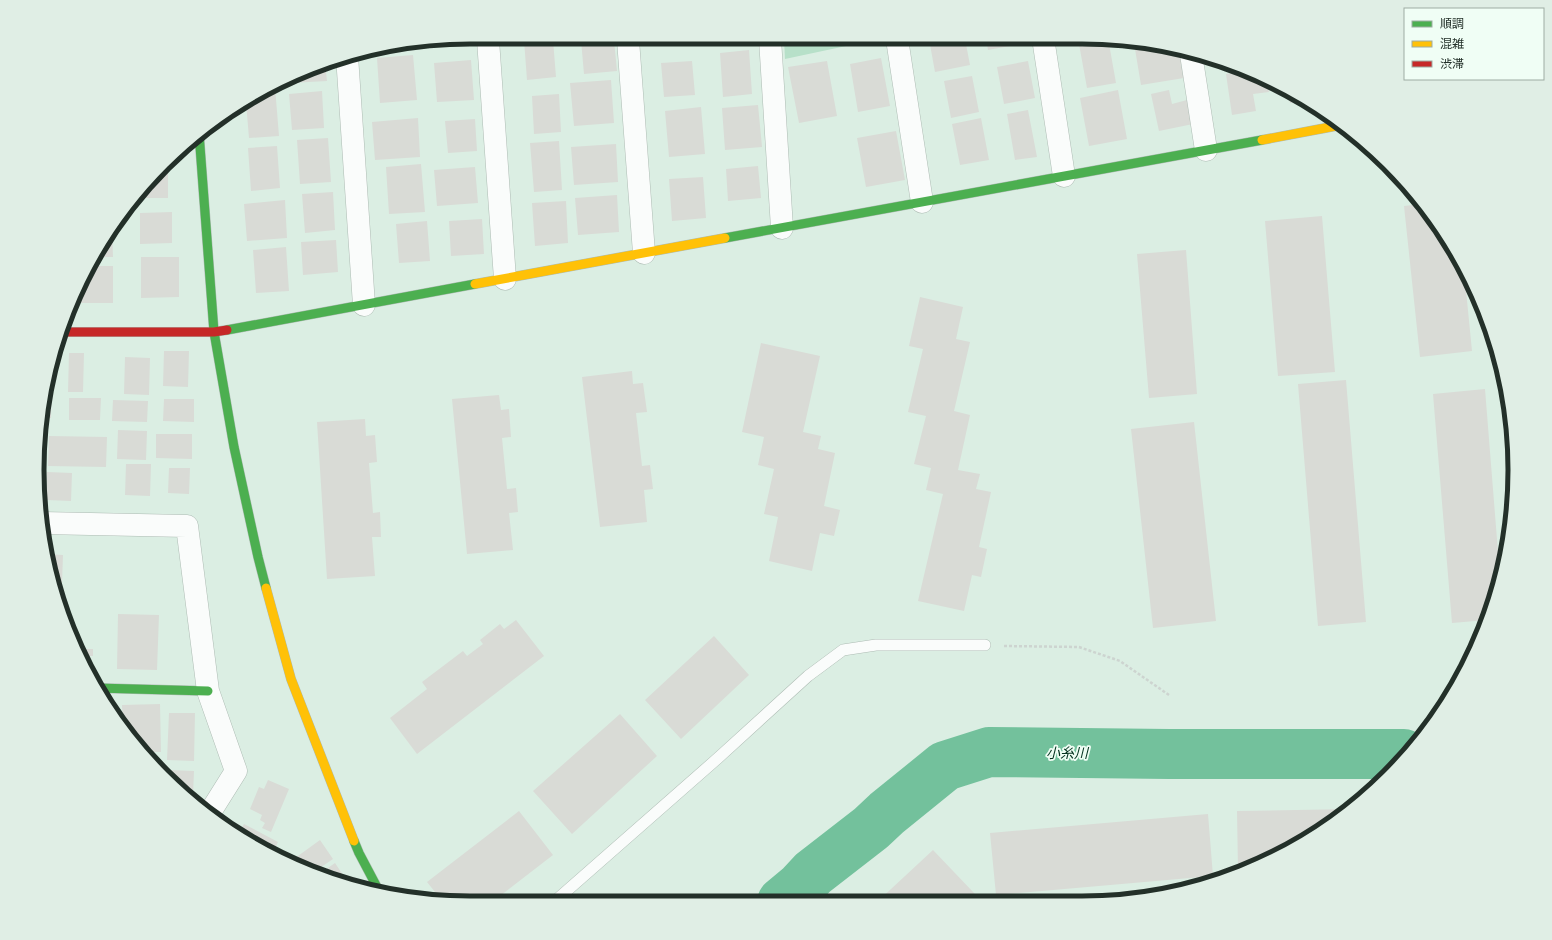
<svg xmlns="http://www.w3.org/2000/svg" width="1552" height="940" viewBox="0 0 1552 940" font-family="'Work Sans','Noto Sans JP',sans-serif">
  <rect width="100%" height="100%" fill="#dbeee3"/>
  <path fill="#b7e0c9" d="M784,39H879L785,59Z"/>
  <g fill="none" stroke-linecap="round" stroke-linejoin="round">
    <path stroke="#73c19c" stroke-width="50" d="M782,902L800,887L813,873L871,828L887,813L945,766L989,752L1169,754H1404"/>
  </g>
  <path fill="#d9dbd6" d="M986,38H1019L1021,44L988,50Z
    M1108,38L1116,83L1087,88L1079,44Z
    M929,39H965L970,65L935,72Z
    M524,40H553L556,77L527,80Z
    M581,40H614L617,71L584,74Z
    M438,41H469V42L438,45Z
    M1134,43L1180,52L1184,78L1141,85Z
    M749,50L752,94L723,97L720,53Z
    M413,55L417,100L380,103L377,58Z
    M881,58L890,106L858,112L850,64Z
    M471,60L474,100L437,102L434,63Z
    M692,61L695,95L664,97L661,63Z
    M827,61L837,116L799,123L788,67Z
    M1028,61L1035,98L1004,104L997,67Z
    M325,62L327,81L290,83V77Z
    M1244,71L1267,83L1269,92L1253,94L1256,111L1232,115L1226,74Z
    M972,76L979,112L951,118L944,81Z
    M611,80L614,123L574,126L570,83Z
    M275,87L279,136L249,138L246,102L268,88Z
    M1118,90L1127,139L1089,146L1080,98Z
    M1169,90L1172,104L1187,100L1193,124L1159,131L1151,94Z
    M322,91L324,128L292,130L289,94Z
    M1288,93L1299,99L1303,101L1290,103Z
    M559,94L561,132L534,134L532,96Z
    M758,105L762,147L725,150L722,108Z
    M701,107L705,154L669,157L665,111Z
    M1028,110L1037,157L1015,160L1007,114Z
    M418,118L420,157L375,160L372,122Z
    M981,118L989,160L960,165L952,124Z
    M475,119L477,151L448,153L445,121Z
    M896,131L905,180L866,187L857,138Z
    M328,138L331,182L300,184L297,140Z
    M559,141L562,190L534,192L530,143Z
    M616,144L618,182L574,185L571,147Z
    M277,146L280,188L251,191L248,148Z
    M166,162H168V198H135Z
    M421,164L425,212L389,214L386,167Z
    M758,166L761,198L728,201L726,169Z
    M475,167L478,203L437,206L434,170Z
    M703,177L706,218L672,221L669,179Z
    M333,192L335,230L305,233L302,194Z
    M617,195L619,232L578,235L575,198Z
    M285,200L287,238L247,241L244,204Z
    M566,201L568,243L535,246L532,203Z
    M1421,204L1442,230L1464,270L1472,351L1420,357L1404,206Z
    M172,212V243L140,244V213Z
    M1322,216L1335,372L1278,376L1265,221Z
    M482,219L484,254L451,256L449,221Z
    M427,221L430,261L399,263L396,224Z
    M112,227L113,257H96L110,229Z
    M336,240L338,272L303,275L301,242Z
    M286,247L289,291L256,293L253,250Z
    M1186,250L1197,394L1149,398L1137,254Z
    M141,257H179V297L141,298Z
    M92,266H113V303H75V300Z
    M920,297L963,307L956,339L970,342L954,411L970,415L958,470L980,474L976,489L991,492L979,547L987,549L981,577L972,575L964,611L918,601L943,494L926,490L931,468L914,464L926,416L908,412L923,349L909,346Z
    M761,343L820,356L803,432L821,436L818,449L835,453L824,506L840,510L834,536L820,533L812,571L769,561L778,517L764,514L774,469L758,465L764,437L742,432Z
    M164,351H189L188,387L163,386Z
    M69,353H84L83,392H68Z
    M125,357L150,358L149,395L124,394Z
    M52,365L51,418L40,417L41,413Z
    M632,371L633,384L643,383L647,412L636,413L642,466L650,465L653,489L644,490L647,522L600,527L582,377Z
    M1346,380L1366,622L1318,626L1298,384Z
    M1485,389L1500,577L1487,620L1452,623L1433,394Z
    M499,395L501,410L509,409L511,437L502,438L507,489L516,488L518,512L509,513L513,550L467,554L452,399Z
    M69,398H101L100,420H69Z
    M164,399H194V422L163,421Z
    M113,400L148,401L147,422L112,421Z
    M365,419L366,436L375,435L377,462L369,463L373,513L380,512L381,537H372L375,576L327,579L317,422Z
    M1194,422L1216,621L1153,628L1131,429Z
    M118,430L147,431L146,460L117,459Z
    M156,434H192V459L156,458Z
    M49,436L107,437L106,467L48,466Z
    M126,464H151L150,496L125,495Z
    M169,468H190L189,494L168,493Z
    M47,472L72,473L71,501L47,500Z
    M45,554L63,555L61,612L60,609Z
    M118,614L159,615L157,670L117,669Z
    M516,620L544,656L417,754L390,718L427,689L422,682L463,651L467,656L483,644L480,640L500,624L504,629Z
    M714,636L749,675L681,739L645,700Z
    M78,649H93V656H81Z
    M160,704L161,752H143L123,728L122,705Z
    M169,713H195L194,761L167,760Z
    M620,714L657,756L572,834L533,791Z
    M168,770L194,771L193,795H186L167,779Z
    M268,780L289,789L271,832L262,828L265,823L260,820L262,815L250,809L259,787L264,789Z
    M1349,809L1298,845L1238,870L1237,811Z
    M519,811L553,855L492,902H443L427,882Z
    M1208,814L1213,876L996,895L990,833Z
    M244,824L278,842L273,852L238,834Z
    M320,840L333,859L314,872L291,861Z
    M933,850L975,894L967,902H877Z
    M335,863L349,884L331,880L319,874Z"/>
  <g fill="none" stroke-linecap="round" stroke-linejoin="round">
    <g stroke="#adbbb3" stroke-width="12">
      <path id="lane" d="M554,902L718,758L808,676L843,650L876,645H985"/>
    </g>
    <g stroke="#adbbb3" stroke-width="23">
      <path id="street" d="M1043,38L1064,176
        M770,39L782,228
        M897,39L922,202
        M488,40L505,279
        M628,40L644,253
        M1191,54L1206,150
        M347,56L364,305
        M42,523L187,526L208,691L236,771L209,814"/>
    </g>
    <g stroke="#adbbb3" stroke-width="10">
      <path id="fast" d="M199,133L214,332L234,447L258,557L266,588
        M725,238L1262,140
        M227,330L475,284
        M96,688L208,691
        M354,841L359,853L378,889"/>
    </g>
    <g stroke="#adbbb3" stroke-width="10">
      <path id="slow" d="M1262,140L1341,125
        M475,284L725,238
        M266,588L291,679L354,841"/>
    </g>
    <g stroke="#adbbb3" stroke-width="10">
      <path id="jam" d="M60,332H214L227,330"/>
    </g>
    <path stroke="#cdd4d0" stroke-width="2.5" stroke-dasharray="3 2" stroke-linecap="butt" d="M1004,646L1079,647L1120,661L1169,695"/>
    <use href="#lane" stroke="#fafcfb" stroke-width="11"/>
    <use href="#street" stroke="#fafcfb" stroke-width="22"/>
    <use href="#fast" stroke="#4caf50" stroke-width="9"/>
    <use href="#slow" stroke="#ffc107" stroke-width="9"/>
    <use href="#jam" stroke="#c62828" stroke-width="9"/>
  </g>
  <g text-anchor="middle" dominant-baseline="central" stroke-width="3.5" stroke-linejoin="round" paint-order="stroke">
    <g font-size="14" font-style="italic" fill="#03321e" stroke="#f0fef5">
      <text x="1067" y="753">小糸川</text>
    </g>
  </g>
  <path d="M0 0H1552V940H0ZM470 44H1082A426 426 0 0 1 1508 470V470A426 426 0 0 1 1082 896H470A426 426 0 0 1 44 470V470A426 426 0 0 1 470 44Z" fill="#e0eee5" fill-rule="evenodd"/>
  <path fill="none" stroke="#233029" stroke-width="5" d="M470 44H1082A426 426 0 0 1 1508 470V470A426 426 0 0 1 1082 896H470A426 426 0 0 1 44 470V470A426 426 0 0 1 470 44Z"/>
  <rect x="1404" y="8" width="140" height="72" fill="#f0fef5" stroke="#9eaca3"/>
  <rect x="1412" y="21" width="20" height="6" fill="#4caf50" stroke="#9eaca3"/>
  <text x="1440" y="28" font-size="12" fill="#233029">順調</text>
  <rect x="1412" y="41" width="20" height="6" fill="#ffc107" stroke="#9eaca3"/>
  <text x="1440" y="48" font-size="12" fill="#233029">混雑</text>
  <rect x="1412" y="61" width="20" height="6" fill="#c62828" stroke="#9eaca3"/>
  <text x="1440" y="68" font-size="12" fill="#233029">渋滞</text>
</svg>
